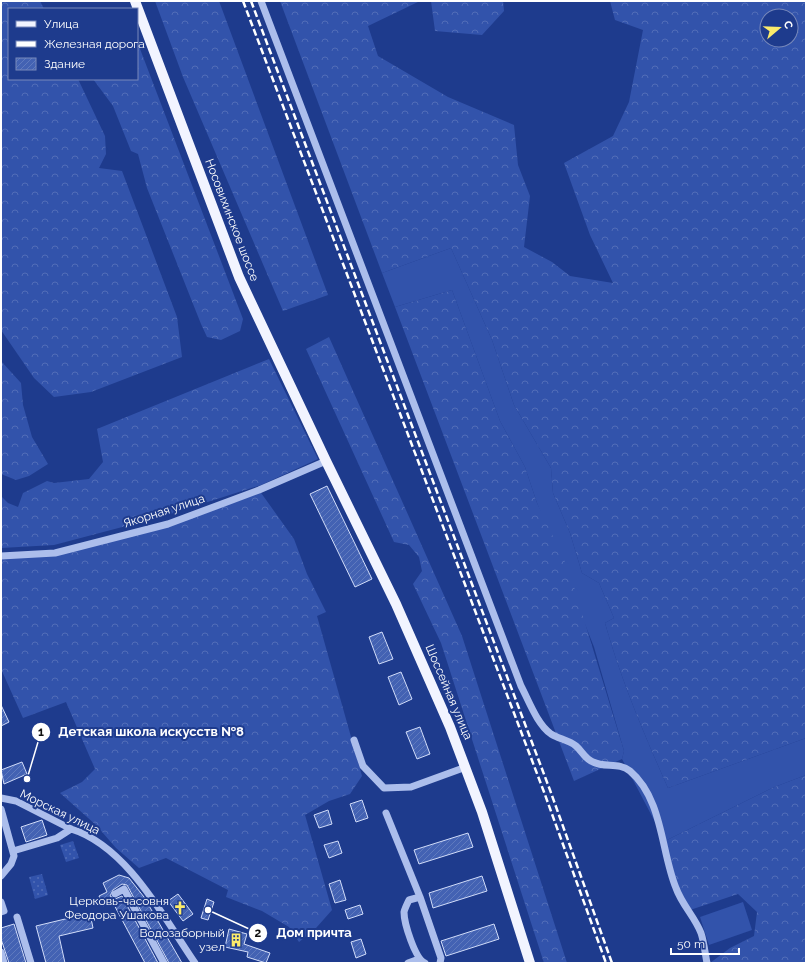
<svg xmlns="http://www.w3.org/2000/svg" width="807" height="964" viewBox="0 0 807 964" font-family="Raleway,sans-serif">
  <defs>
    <pattern id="forest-crowns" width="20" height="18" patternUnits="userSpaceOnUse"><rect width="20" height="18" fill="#3253ab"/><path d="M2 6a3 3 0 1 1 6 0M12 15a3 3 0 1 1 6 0" fill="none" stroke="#516db8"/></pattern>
    <pattern id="park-dots" width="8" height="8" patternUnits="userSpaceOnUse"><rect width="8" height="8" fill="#3253ab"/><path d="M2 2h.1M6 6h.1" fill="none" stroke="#516db8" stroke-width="1.8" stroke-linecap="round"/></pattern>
    <pattern id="building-hatch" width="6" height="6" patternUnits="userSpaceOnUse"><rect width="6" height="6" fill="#4362b3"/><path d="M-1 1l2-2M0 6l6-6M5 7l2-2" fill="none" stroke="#5f7abe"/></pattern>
  </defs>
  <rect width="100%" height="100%" fill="#1e3b8d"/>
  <path fill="#3253ab" d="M451,248L492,340L514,405L551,468L553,493L570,533L582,573L599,583L614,618L605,623C621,680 644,734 668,788L806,738V775L772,788L665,841L622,759L624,751L594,647L537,503L525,467L500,421L452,290L395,307L382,273Z
    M743,902L752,930L709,945L700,917Z"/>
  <path fill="url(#forest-crowns)" fill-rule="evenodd" d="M1,1H40L44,9H9V79H78L105,136L106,154L99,168L122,171L177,317L182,357L91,392L54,397L34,378L1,330Z
    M155,1H219L328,295L283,311L183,77Z
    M280,1H420L368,26L378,56L448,97L514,125L518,165L530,196L524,247L552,262L570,276L613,283L590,235L564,163L613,136L629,102L643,30L615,20L610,1H806V738L668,788C644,734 621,680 605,623L614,618L599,583L582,573L570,533L553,493L551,468L514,405L492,340L451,248L382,273ZM767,16H791V40H767Z
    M431,1H503L504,11L482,35L435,31Z
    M137,41L243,319L240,331L221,340L207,337L201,324L147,188L138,154L131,151L113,106L93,79H137Z
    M452,290L500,421L525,467L537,503L569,570L624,751L622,759L574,781L395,307Z
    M329,337L462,636L567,963H544L441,643L413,584L422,571L419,557L409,545L394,542L306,349Z
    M269,359L318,459L261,485L164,516L54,545L1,548V496L8,503L18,507L23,493L47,481L54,483L89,479L103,462L97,429Z
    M1,361L21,383L23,405L32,437L48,464L29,476L16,480L1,474Z
    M259,490L294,539L307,574L326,612L317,616L362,776L350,794L329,801L305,815L332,910L316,928L299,942L289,927L262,911L226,897L228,890L166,858L139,868L116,848L96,825L60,793L82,782L95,769L66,702L23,718L1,669V556L55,553L134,533Z
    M806,775V963H710L730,948L754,936L757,912L738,894L687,911L672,879L665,841L772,788Z"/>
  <path fill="url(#park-dots)" d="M73,841L79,858L66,862L60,845Z
    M42,874L48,895L35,899L29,877Z"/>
  <path fill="url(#building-hatch)" stroke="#d1dcf9" d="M327,486L372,579L355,587L310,494Z
    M382,632L393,659L379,664L369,637Z
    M401,672L412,699L399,705L388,677Z
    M1,705L9,722L1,726Z
    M420,727L430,754L417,759L406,732Z
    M22,762L27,774L4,784L1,770Z
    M362,800L368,818L356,822L350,804Z
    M328,810L332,824L319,828L314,815Z
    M42,820L47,835L26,842L21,827Z
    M468,833L473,847L419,864L414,850Z
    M338,841L342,853L329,858L324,845Z
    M119,875L129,878L144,897L182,963H169L127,885L122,884L113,890L110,896L115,899L122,896L158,963H145L112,901L103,906L99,896L107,892L103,883Z
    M482,876L487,891L433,908L429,893Z
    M340,880L346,900L335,903L329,884Z
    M178,894L193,914L183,921L168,901Z
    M207,899L214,902L208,920L201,918Z
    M360,905L363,914L348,919L345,910Z
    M90,913L93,928L59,936L65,963H46L36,926Z
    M14,924L26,963H9L1,939V928Z
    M494,924L499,939L446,956L441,941Z
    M229,929L247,934L244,944L270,953L266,963L247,957L248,952L225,947Z
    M361,939L366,954L356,958L351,942Z"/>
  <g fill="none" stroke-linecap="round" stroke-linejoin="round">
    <path stroke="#acbeec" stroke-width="7" d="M261,1L521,686C529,701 537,724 551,734C559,739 569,740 576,746C582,751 585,759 593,762C605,768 619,762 630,771C663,799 661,852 676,888C682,905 695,917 701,933C704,942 705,953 707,963
      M1,556L55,553L168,524L259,490L326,461
      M354,740L363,766L384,788L411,787L466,767
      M1,798L16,801L71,829C127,846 164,918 195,963
      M1,809L14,856L11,864L1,876
      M386,813L420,897L441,958L440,963
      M13,851L57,838L71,829
      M115,894L124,889L164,963
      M420,897L409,900C407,904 405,908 404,912C404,923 415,959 425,963
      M1,902L4,911L1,912
      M17,917L31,963
      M1,952L4,963
      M408,963L419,959"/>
    <path stroke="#f2f4ff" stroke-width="10" d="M135,1L239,277L326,461L396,604L450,727L482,812L530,963"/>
    <path stroke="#fff" stroke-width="2.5" stroke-dasharray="7 3" stroke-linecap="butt" d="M243,1L544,792L606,963
      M251,1L550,790L612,963"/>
  </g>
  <defs>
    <g id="church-bare" transform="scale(1.08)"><path d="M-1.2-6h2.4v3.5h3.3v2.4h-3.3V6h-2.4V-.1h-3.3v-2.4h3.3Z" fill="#fbeb6b" stroke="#1e3b8d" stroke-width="2.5" paint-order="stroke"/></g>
    <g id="building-bare" transform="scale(1.08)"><path d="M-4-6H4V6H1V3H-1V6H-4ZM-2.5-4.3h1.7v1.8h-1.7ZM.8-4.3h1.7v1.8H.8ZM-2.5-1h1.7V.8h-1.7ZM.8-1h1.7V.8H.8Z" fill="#fbeb6b" stroke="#1e3b8d" stroke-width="2.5" paint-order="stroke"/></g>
  </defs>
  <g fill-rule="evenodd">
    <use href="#church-bare" x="180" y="908"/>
    <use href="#building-bare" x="236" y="940"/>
  </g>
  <g text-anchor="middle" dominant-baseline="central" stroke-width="4" stroke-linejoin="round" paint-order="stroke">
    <g font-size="12" fill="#fff" stroke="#1e3b8d">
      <text transform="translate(232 220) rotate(69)">Носовихинское шоссе</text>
      <text transform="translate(164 511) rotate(-18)">Якорная улица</text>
      <text transform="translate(449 692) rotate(67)">Шоссейная улица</text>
      <text transform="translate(60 812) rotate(26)">Морская улица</text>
    </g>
    <g font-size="12" fill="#fff" stroke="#1e3b8d" text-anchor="end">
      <text x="169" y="901">Церковь-часовня<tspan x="169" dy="14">Феодора Ушакова</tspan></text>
      <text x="225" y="933">Водозаборный<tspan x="225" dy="14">узел</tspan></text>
    </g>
  </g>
  <path fill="none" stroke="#fff" stroke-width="1.5" d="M27 779L41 732M208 910L258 933"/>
  <g fill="#fff" stroke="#1e3b8d" stroke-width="1.5">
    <circle cx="27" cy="779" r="4"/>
    <circle cx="208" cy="910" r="4"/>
    <circle cx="41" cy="732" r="10"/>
    <circle cx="258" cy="933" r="10"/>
  </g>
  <g font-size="12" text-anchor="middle" font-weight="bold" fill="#111">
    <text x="41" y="736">1</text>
    <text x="258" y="937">2</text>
  </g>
  <g font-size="13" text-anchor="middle" font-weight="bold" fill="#fff" stroke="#1e3b8d" stroke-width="4" stroke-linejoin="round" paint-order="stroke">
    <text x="151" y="736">Детская школа искусств №8</text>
    <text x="314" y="937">Дом причта</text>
  </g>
  <rect width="807" height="964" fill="none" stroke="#ffffff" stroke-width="4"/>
  <rect x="8" y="8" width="130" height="72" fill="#1e3b8d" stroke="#7889bb"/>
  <rect x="16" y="21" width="20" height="6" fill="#f2f4ff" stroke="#7889bb"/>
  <text x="44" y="28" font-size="12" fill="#ffffff">Улица</text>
  <rect x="16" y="41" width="20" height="6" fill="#ffffff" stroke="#7889bb"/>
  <text x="44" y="48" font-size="12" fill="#ffffff">Железная дорога</text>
  <rect x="16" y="58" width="20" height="12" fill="url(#building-hatch)" stroke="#7889bb"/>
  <text x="44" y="68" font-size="12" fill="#ffffff">Здание</text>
  <g transform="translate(779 28) rotate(71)"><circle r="19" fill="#1e3b8d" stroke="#7889bb"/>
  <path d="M0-3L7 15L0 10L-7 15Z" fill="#fbeb6b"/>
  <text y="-6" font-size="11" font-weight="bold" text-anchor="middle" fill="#ffffff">С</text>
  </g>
  <path d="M671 948v6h68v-6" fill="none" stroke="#ffffff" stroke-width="2"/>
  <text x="677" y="948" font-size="12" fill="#ffffff" stroke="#1e3b8d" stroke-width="3" paint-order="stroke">50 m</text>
</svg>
